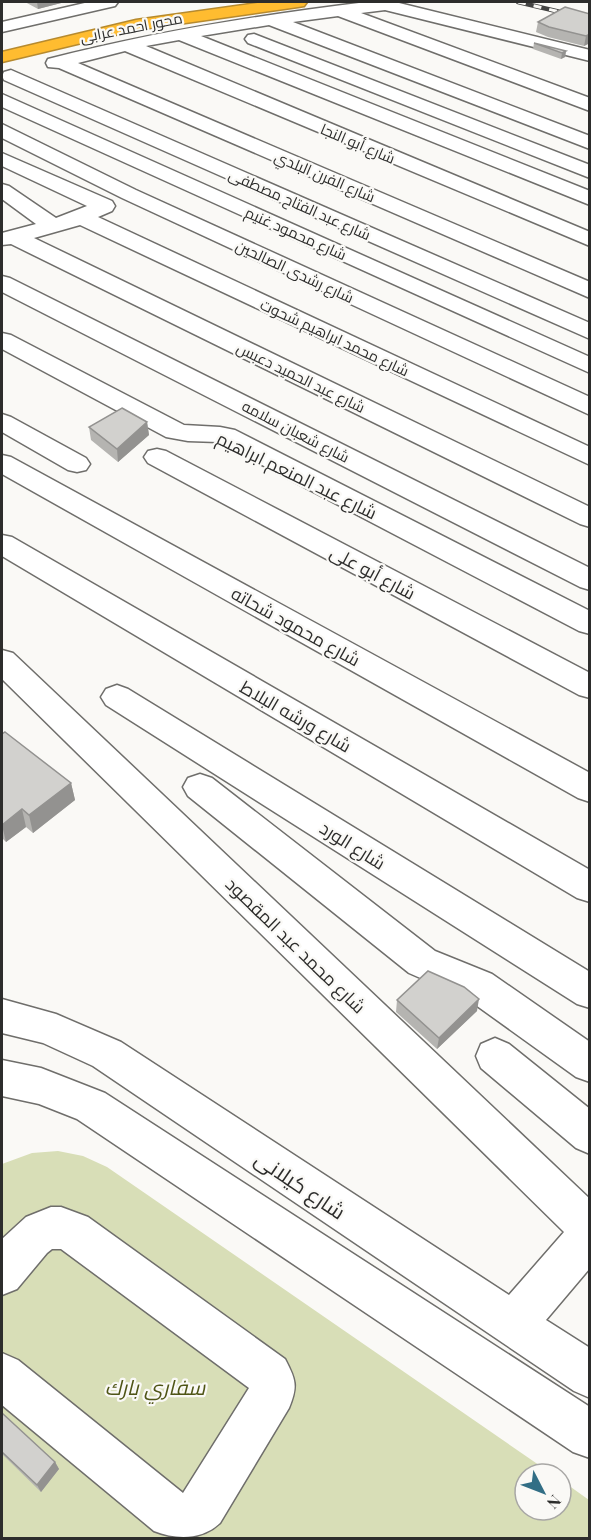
<svg xmlns="http://www.w3.org/2000/svg" width="591" height="1540" viewBox="0 0 591 1540" font-family="'Playfair Display',Cairo,serif">
  <rect width="100%" height="100%" fill="#faf9f6"/>
  <path fill="#d8deb7" d="M58,1151L83,1156L107,1167L552,1474H525V1510H561V1480L589,1500V1538H2V1164L32,1153Z"/>
  <g fill="none" stroke-linecap="round" stroke-linejoin="round">
    <g stroke="#6f6e6b" stroke-width="3">
      <path id="minor" d="M89,2H118L115,6L2,32V22Z
        M367,2H395L590,50V61L385,10L361,13L590,98V111L338,16L293,22L590,136V149L269,25L201,36L590,191V205L179,40L146,46L590,232V246L125,51L78,63L590,282V298L59,68L48,67L46,63L48,59C153,32 259,15 367,2Z
        M254,34L590,165V178L248,43L245,39L248,35Z
        M11,70L590,323V339L4,80L2,76L4,72Z
        M2,94L590,357V373L2,107Z
        M2,124L136,190L590,397V415L122,198L2,138Z
        M2,153L112,201L115,206L112,211L98,217L590,447V465L80,225L34,238L590,507V527L580,524L11,244L2,245V233L36,224L2,199V184L9,186L56,218L87,206L2,166Z
        M2,276L10,278L590,568V590L580,587L2,292Z
        M2,333L11,335L184,425L220,427L235,430L590,611V634L579,631L218,442L188,441L166,437L2,349Z
        M2,414L11,417L86,458L90,464L86,470L77,472L68,470L2,432Z
        M157,449L166,451L590,673V698L579,695L148,463L144,457L148,451Z
        M2,455L11,457L590,773V802L578,798L2,474Z
        M2,535L12,537L590,870V902L577,898L2,556Z
        M2,650L13,653L590,1199V1268L546,1320L590,1348V1398L574,1391L93,1066L43,1043L2,1033V999L56,1014L121,1042L509,1295L564,1232L2,679Z
        M117,685L128,689L590,972V1008L577,1004L106,705L101,697L106,689Z
        M200,774L212,778L435,951L492,974L590,1042V1082L576,1077L466,998L409,973L188,796L183,787L188,778Z
        M495,1038L509,1044L590,1109V1154L576,1148L481,1068L476,1056L481,1044Z
        M2,1060L41,1068L105,1093L590,1407V1458L573,1452L77,1119L39,1104L2,1096Z
        M51,1207H61L88,1217L285,1359C296,1380 298,1386 289,1408L220,1523C202,1540 177,1540 154,1531L2,1405V1353L18,1360L183,1493L249,1388L61,1249H52L47,1253L17,1289L2,1295V1239L26,1217Z"/>
    </g>
    <g stroke="#b68a2f" stroke-width="3">
      <path id="highway" d="M265,2H307L304,6L298,7L136,30L2,62V52L136,20Z"/>
    </g>
    <use href="#minor" fill="#fff" fill-rule="evenodd"/>
    <use href="#highway" fill="#ffbc30" fill-rule="evenodd"/>
    <g stroke="#434342" stroke-width="4.5">
      <path id="rail" d="M518,2L590,19"/>
    </g>
    <use href="#rail" stroke="#faf9f6" stroke-width="3" stroke-dasharray="8" stroke-linecap="butt"/>
  </g>
  <path fill="#b5b4b1" d="M25,2H65L38,9Z
    M590,14V43L584,46L548,37L536,32L538,22Z
    M534,43L566,51L565,57L561,59L533,49Z
    M147,422L149,435L118,462L91,440L89,427Z
    M2,734L71,783L75,800L33,833L26,827L6,842L2,838Z
    M397,1000L477,1011L437,1049L396,1012Z
    M2,1413L55,1462L59,1469L41,1492L2,1454Z"/>
  <path fill="#939290" d="M37,2H65L38,9Z
    M590,34V43L584,46L586,36Z
    M566,51L565,57L561,59L562,53Z
    M147,422L149,435L118,462L117,449Z
    M71,783L75,800L33,833L29,815Z
    M22,809L26,827L6,842L2,825Z
    M479,999L477,1011L437,1049L439,1038Z
    M55,1462L59,1469L41,1492L37,1485Z"/>
  <path fill="#d2d1ce" stroke="#939290" stroke-width="1.5" d="M565,7L590,14V34L586,36L549,27L538,22Z
    M534,43L566,51L562,53Z
    M122,408L147,422L117,449L89,427Z
    M5,732L71,783L29,815L22,809L2,825V734Z
    M428,971L464,987L479,999L439,1038L397,1000Z
    M2,1413L55,1462L37,1485L2,1452Z"/>
  <g text-anchor="middle" dominant-baseline="central" stroke-width="4.5" stroke-linejoin="round" paint-order="stroke">
    <g font-size="15" fill="#2d2d2c" stroke="#faf9f6">
      <text transform="translate(131 27) rotate(-11)">محور احمد عرابى</text>
      <text transform="translate(358 143) rotate(23)">شارع أبو النجا</text>
      <text transform="translate(325 176) rotate(23)">شارع الفرن البلدي</text>
      <text transform="translate(300 204) rotate(24)">شارع عبد الفتاح مصطفى</text>
      <text transform="translate(296 233) rotate(24)">شارع محمود غنيم</text>
      <text transform="translate(295 271) rotate(25)">شارع رشدى الصالحين</text>
      <text transform="translate(335 337) rotate(25)">شارع محمد ابراهيم شحوت</text>
      <text transform="translate(301 377) rotate(26)">شارع عبد الحميد دعبس</text>
      <text transform="translate(296 431) rotate(27)">شارع شعبان سلامه</text>
    </g>
    <g font-size="18" fill="#2d2d2c" stroke="#faf9f6">
      <text transform="translate(297 475) rotate(26)">شارع عبد المنعم ابراهيم</text>
      <text transform="translate(373 572) rotate(28)">شارع أبو على</text>
      <text transform="translate(296 626) rotate(29)">شارع محمود شحاته</text>
      <text transform="translate(296 716) rotate(30)">شارع ورشه البلاط</text>
      <text transform="translate(353 845) rotate(32)">شارع الورد</text>
      <text transform="translate(296 945) rotate(44)">شارع محمد عبد المقصود</text>
    </g>
    <g font-size="21" fill="#2d2d2c" stroke="#faf9f6">
      <text transform="translate(301 1184) rotate(34)">شارع كيلانى</text>
    </g>
    <g font-size="21" font-style="italic" fill="#4f5516" stroke="#faf9f6">
      <text x="155" y="1386">سفاري بارك</text>
    </g>
  </g>
  <rect width="591" height="1540" fill="none" stroke="#2d2d2c" stroke-width="6"/>
  <g transform="translate(543 1492) rotate(132)"><circle r="28" fill="#faf9f6" stroke="#a8a7a5" stroke-width="1.5"/>
  <path d="M0-4.5L10 22L0 15L-10 22Z" fill="#326e85"/>
  <text y="-9" font-size="16" font-weight="bold" text-anchor="middle" fill="#2d2d2c">N</text>
  </g>
</svg>
